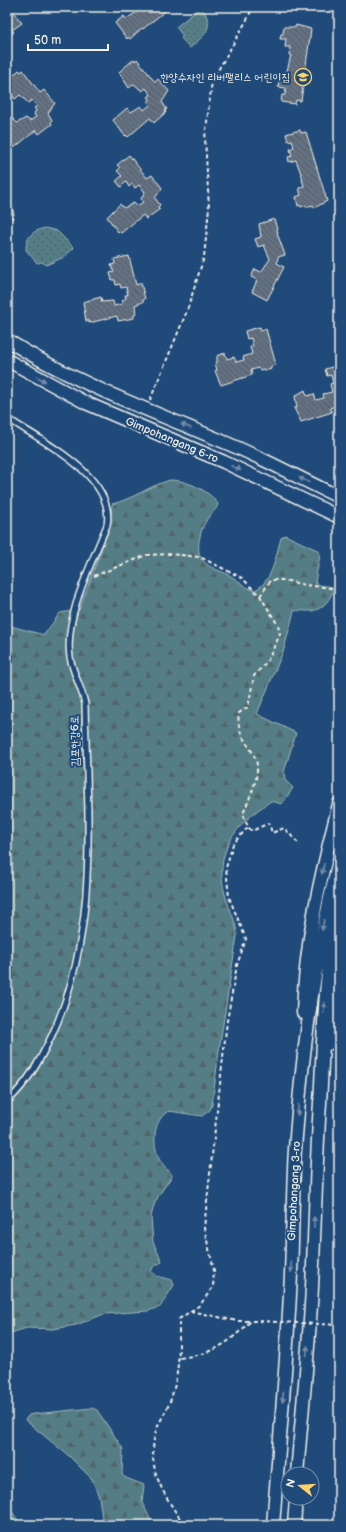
<svg xmlns="http://www.w3.org/2000/svg" width="346" height="1532" viewBox="0 0 346 1532" font-family="'Balsamiq Sans','Poor Story',sans-serif">
  <defs>
    <pattern id="forest-firs" width="22" height="20" patternUnits="userSpaceOnUse"><rect width="22" height="20" fill="#547d85"/><path d="M5 1l3.5 6h-7zM16 11l3.5 6h-7z" fill="#4f6569"/></pattern>
    <pattern id="park-dots" width="8" height="8" patternUnits="userSpaceOnUse"><rect width="8" height="8" fill="#547d85"/><path d="M2 2h.1M6 6h.1" fill="none" stroke="#4f6569" stroke-width="1.8" stroke-linecap="round"/></pattern>
    <pattern id="building-back-hatch" width="6" height="6" patternUnits="userSpaceOnUse"><rect width="6" height="6" fill="#637182"/><path d="M-1 5l2 2M0 0l6 6M5-1l2 2" fill="none" stroke="#565c64"/></pattern>
  </defs>
  <rect width="100%" height="100%" fill="#1f4a7a"/>
  <filter id="ink" filterUnits="userSpaceOnUse"><feTurbulence type="fractalNoise" baseFrequency=".025" numOctaves="2"/><feDisplacementMap in="SourceGraphic" scale="8" xChannelSelector="R" yChannelSelector="G"/><feConvolveMatrix kernelMatrix="1 2 1 2 8 2 1 2 1" color-interpolation-filters="sRGB"/></filter>
  <g filter="url(#ink)">
    <path fill="url(#forest-firs)" stroke="#a4b7b6" d="M170,480C186,480 209,490 218,504C217,510 209,515 206,521C200,530 194,554 204,562C210,568 221,571 229,575C237,579 247,590 255,590C273,581 276,555 281,538L285,535L319,551L320,555L315,582C321,588 328,584 334,588C330,601 321,612 307,611C302,611 299,610 294,611L284,649L257,714L296,733L284,772L285,780L293,788L282,804L271,801C235,824 212,853 226,898C230,911 237,923 237,936L220,1043L212,1105L210,1110L202,1116L169,1111C151,1120 152,1150 162,1164C165,1169 171,1171 172,1176L159,1195L154,1205L151,1217L153,1242L162,1262L154,1266L151,1271L157,1276L172,1280L174,1285L160,1307L148,1311L104,1314L76,1325L53,1329L27,1328L7,1334V625L44,635L60,613L79,610L110,526L112,504C133,499 149,486 170,480Z
      M92,1408L97,1410L123,1449L122,1475L126,1478L144,1485L142,1502L153,1525H103L99,1497L92,1479L69,1456L25,1420L29,1415L34,1414Z
      M7,1502L16,1518L24,1525H7Z"/>
    <path fill="url(#park-dots)" stroke="#a4b7b6" d="M201,7C216,27 206,34 190,48L181,38L183,36L176,27Z
      M45,228L57,231L74,248L64,257L46,265L42,262L37,263L26,250C26,237 32,231 45,228Z"/>
    <path fill="url(#building-back-hatch)" stroke="#f4f1e8" d="M7,7H9L22,23L12,30L14,32L7,37Z
      M145,7H170L143,29L142,28L130,39L128,37L127,39L115,23L124,16L126,19Z
      M296,25L311,29L301,101L296,100L295,104L281,102L282,95H285L286,88L278,87L279,81L282,82L283,74L286,75L291,55H289L290,47H285L286,39H280L281,34H283L284,27H296Z
      M134,59L135,61L137,59L155,82L158,79L169,91L162,102L167,109L165,110L166,112L154,123L150,118L128,137L126,135L125,136L113,120L127,108L131,112L141,106L144,110L150,105L148,103L150,99L148,97L151,95L146,88L142,91L134,84L129,88L119,72Z
      M19,70L21,72L23,70L40,93L44,90L55,103L48,113L52,120L51,122L52,124L39,134L36,130L14,148L7,143V124L13,119L17,123L26,118L30,121L36,117L34,114L36,110L34,108L37,106L32,100L28,103L20,95L15,99L10,93L11,91L7,86V81Z
      M300,130L301,133L306,132L327,201L314,208L313,205L306,207V205L301,207L300,205L298,206L296,197L301,195L299,188L304,186L302,179H303L296,160L289,162L288,157L292,156L290,149L294,147L292,140L288,141L286,134Z
      M129,155L147,178L152,175L162,188L155,198L160,205L158,207L160,209L146,219L143,215L121,233L119,231L118,232L107,217L120,204L124,208L134,203L137,206L143,202L141,199L145,192L139,185L135,188L132,184L129,187L126,182L121,187L116,181L122,176L117,171L120,168L117,165Z
      M10,199L14,215L12,216L13,218L7,220V200Z
      M274,219L278,233H277L285,255L278,257L277,263L284,267L267,300L252,292L257,280L251,277L255,269L261,272L270,259L264,245L258,247L255,239L261,237L259,224Z
      M129,256L136,285L141,283L145,299L143,300V302L135,305L136,314L134,315V318L118,321L117,316L89,323V321H86L83,302L101,297L102,302L113,301L114,306L122,304V301L126,298L125,295H128L126,287L121,288L120,284L116,285L115,280H112L110,273L114,272L111,265L115,264L114,259Z
      M260,327L261,331L266,329L276,365L271,366V369L265,371L264,369L260,370L259,368L251,370L252,375L221,385L215,371L217,370L215,363H217V356L225,353L227,359L234,357L236,362L244,360L243,357L252,354L250,347L253,346L251,338L247,339L245,331Z
      M339,365V408L338,405L330,408L332,412L301,422L294,408H297L295,396L305,390L307,396L314,394L316,400L324,398L323,394L332,392L330,384L333,383L331,375L327,376L325,369Z"/>
    <g fill="none" stroke-linecap="round" stroke-linejoin="round">
      <g stroke="#f4f1e8" stroke-width="8">
        <path id="service" d="M7,418C41,441 116,476 107,525C92,563 64,616 70,657C73,674 82,688 85,704C87,815 100,931 52,1035C39,1062 29,1081 7,1102"/>
      </g>
      <g stroke="#f4f1e8" stroke-width="15">
        <path id="tertiary" d="M7,340C79,386 161,414 238,448C272,463 305,481 339,497
          M7,360L86,403L224,462L339,517
          M303,1013C305,940 321,875 339,804
          M328,1044L339,978
          M297,1474C302,1412 309,1349 312,1287C315,1226 316,1164 320,1103C324,1038 323,974 339,911
          M273,1525C279,1448 286,1371 290,1294C293,1245 292,1197 295,1149C302,1052 315,955 339,860
          M294,1525L296,1498"/>
      </g>
      <path stroke="#f4f1e8" stroke-width="2" stroke-dasharray="4 3" stroke-linecap="butt" d="M150,400L187,311L204,257L209,208L205,138L212,81L249,16L252,7
        M94,576L147,555L170,554L200,557L242,578L260,596L278,625L280,634L268,660L254,676L248,707L239,713C235,741 257,748 257,767C258,781 248,801 243,814L248,827L252,831L269,823L272,833L284,828L300,845
        M260,596L271,580H284L305,585L339,589
        M190,1311L237,1321H259
        M180,1358C215,1353 226,1345 251,1321
        M182,1525L181,1520C163,1493 147,1469 155,1435C158,1421 169,1409 172,1395C180,1370 179,1345 179,1319L200,1305L213,1287L214,1270L204,1228L227,1021L237,965L246,939L229,897L226,868L233,844L248,827"/>
      <use href="#service" stroke="#1f4a7a" stroke-width="5"/>
      <use href="#tertiary" stroke="#1f4a7a" stroke-width="12"/>
      <path stroke="#f4f1e8" stroke-width="2" stroke-dasharray="4 3" stroke-linecap="butt" d="M259,1321L339,1325"/>
    </g>
    <defs><path id="oneway-solid" d="M-6-.8H1V-3.2L6.5 0L1 3.2V.8H-6Z"/></defs>
    <g fill="#748da6">
      <use href="#oneway-solid" transform="translate(41 379) rotate(29)"/>
      <use href="#oneway-solid" transform="translate(186 426) rotate(-157)"/>
      <use href="#oneway-solid" transform="translate(236 468) rotate(25)"/>
      <use href="#oneway-solid" transform="translate(304 480) rotate(-154)"/>
      <use href="#oneway-solid" transform="translate(323 869) rotate(102)"/>
      <use href="#oneway-solid" transform="translate(323 925) rotate(100)"/>
      <use href="#oneway-solid" transform="translate(324 1008) rotate(-83)"/>
      <use href="#oneway-solid" transform="translate(298 1110) rotate(94)"/>
      <use href="#oneway-solid" transform="translate(314 1222) rotate(-89)"/>
      <use href="#oneway-solid" transform="translate(291 1267) rotate(91)"/>
      <use href="#oneway-solid" transform="translate(307 1351) rotate(-85)"/>
      <use href="#oneway-solid" transform="translate(283 1397) rotate(95)"/>
    </g>
  </g>
  <defs>
    <g id="school-ring" transform="scale(0.9)"><circle r="9.5" fill="#1f4a7a" stroke="#ffd166" stroke-width="1.5"/><path d="M0-5L7-2L0 1L-7-2ZM-4 1L0 2.5L4 1V4Q0 6-4 4Z" fill="#ffd166"/></g>
  </defs>
  <g fill-rule="evenodd">
    <use href="#school-ring" x="303" y="77"/>
  </g>
  <g text-anchor="middle" dominant-baseline="central" stroke-width="4" stroke-linejoin="round" paint-order="stroke">
    <g font-size="11" fill="#f4f1e8" stroke="#1f4a7a" text-anchor="end">
      <text x="290" y="77">한양수자인 리버팰리스 어린이집</text>
    </g>
    <g font-size="11" fill="#f4f1e8" stroke="#1f4a7a">
      <text transform="translate(172 440) rotate(23)">Gimpohangang 6-ro</text>
      <text transform="translate(75 741) rotate(-91)">김포한강6로</text>
      <text transform="translate(294 1191) rotate(-87)">Gimpohangang 3-ro</text>
    </g>
  </g>
  <rect width="346" height="1532" fill="none" stroke="#1f4a7a" stroke-width="24"/>
  <rect x="12" y="12" width="322" height="1508" fill="none" stroke="#f4f1e8" stroke-width="1.5" filter="url(#ink)"/>
  <g transform="translate(300 1486) rotate(287)"><circle r="19" fill="#1f4a7a" stroke="#748da6"/>
  <path d="M0-3L7 15L0 10L-7 15Z" fill="#ffd166"/>
  <text y="-6" font-size="11" font-weight="bold" text-anchor="middle" fill="#f4f1e8">N</text>
  </g>
  <path d="M28 44v6h80v-6" fill="none" stroke="#f4f1e8" stroke-width="2"/>
  <text x="34" y="44" font-size="12" fill="#f4f1e8" stroke="#1f4a7a" stroke-width="3" paint-order="stroke">50 m</text>
</svg>
